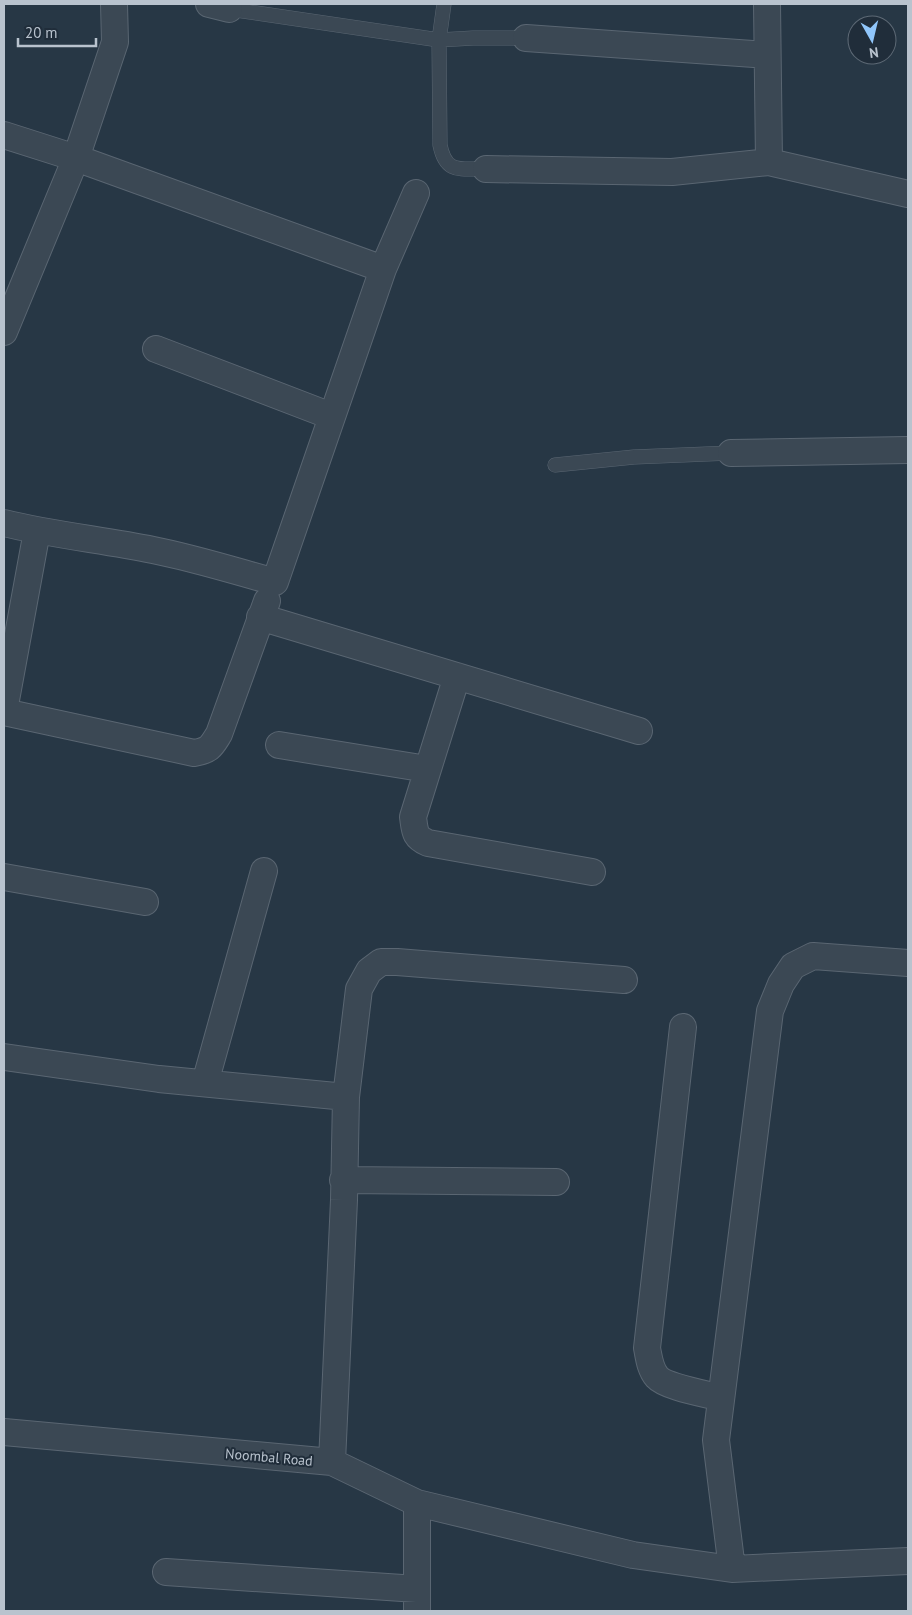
<svg xmlns="http://www.w3.org/2000/svg" width="912" height="1615" viewBox="0 0 912 1615" font-family="'PT Sans',sans-serif">
  <rect width="100%" height="100%" fill="#273745"/>
  <g fill="none" stroke-linecap="round" stroke-linejoin="round">
    <g stroke="#5a6672" stroke-width="15">
      <path id="lane" d="M229,9L439,40L444,4
        M486,169C461,168 446,175 440,145L439,40L473,38H526
        M555,465L634,457L731,453"/>
    </g>
    <g stroke="#5a6672" stroke-width="28">
      <path id="street" d="M209,4L229,9
        M767,4L769,162
        M526,38L767,55
        M4,135L76,158L383,269
        M486,169L672,172L769,162L908,194
        M4,332L76,158L115,42L114,4
        M156,349L331,416
        M731,453L908,450
        M4,523C53,535 104,540 153,550C194,558 235,571 275,582L383,269L416,193
        M260,617L639,731
        M457,676L413,817C415,831 414,837 428,843L592,872
        M4,711L37,531
        M4,712L194,753C210,750 211,747 219,734L267,601
        M279,745L427,769
        M4,877L145,902
        M683,1027L647,1348C649,1358 650,1369 657,1377C666,1387 707,1394 721,1398
        M4,1057L159,1079L346,1097
        M205,1083L264,871
        M343,1180L556,1182
        M4,1432L332,1462L417,1503V1611
        M332,1462L344,1200L346,1097L359,989L369,971L381,962H397L624,980
        M417,1503L633,1555L732,1569L908,1561
        M732,1569L716,1440L770,1011L781,984L793,966L813,956L908,963
        M166,1572L417,1589"/>
    </g>
    <use href="#lane" stroke="#3b4854" stroke-width="14"/>
    <use href="#street" stroke="#3b4854" stroke-width="26"/>
  </g>
  <g text-anchor="middle" dominant-baseline="central" stroke-width="4" stroke-linejoin="round" paint-order="stroke">
    <g font-size="14" fill="#b9c3ce" stroke="#202d3a">
      <text transform="translate(269 1457) rotate(5)">Noombal Road</text>
    </g>
  </g>
  <rect width="912" height="1615" fill="none" stroke="#b9c3ce" stroke-width="10"/>
  <g transform="translate(872 40) rotate(172)"><circle r="24" fill="#202d3a" stroke="#5d6975"/>
  <path d="M0-4L9 19L0 12L-9 19Z" fill="#90c6fb"/>
  <text y="-8" font-size="14" font-weight="bold" text-anchor="middle" fill="#b9c3ce">N</text>
  </g>
  <path d="M18 38v8h78v-8" fill="none" stroke="#b9c3ce" stroke-width="2.5"/>
  <text x="25" y="38" font-size="15" fill="#b9c3ce" stroke="#202d3a" stroke-width="4" paint-order="stroke">20 m</text>
</svg>
